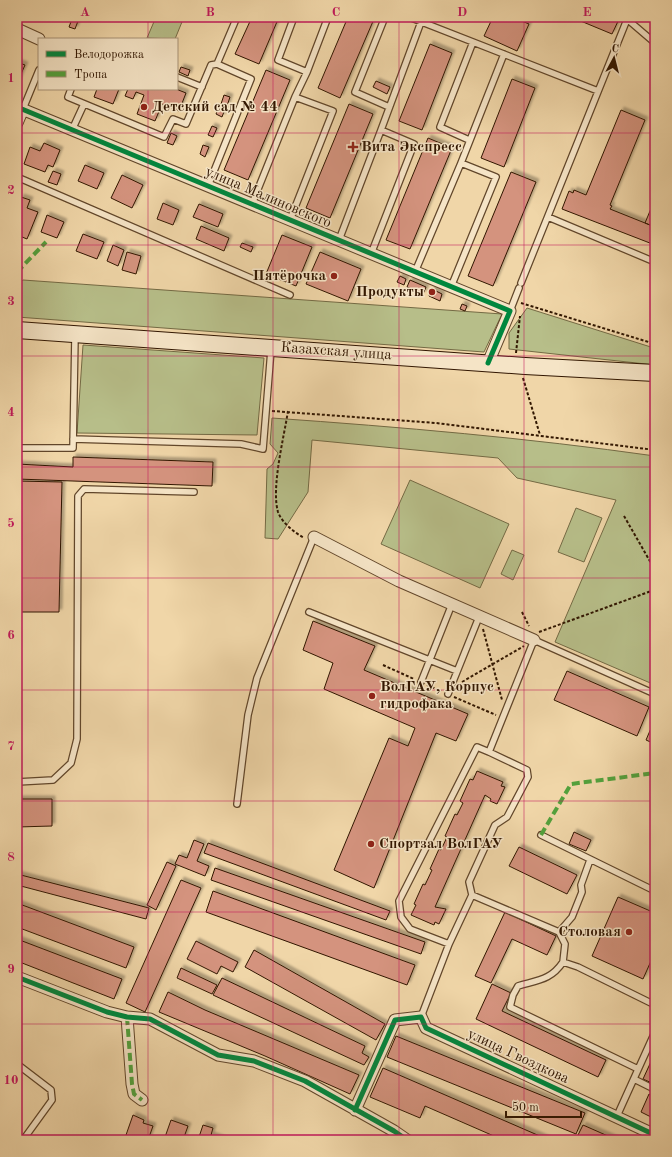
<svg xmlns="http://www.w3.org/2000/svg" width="672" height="1157" viewBox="0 0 672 1157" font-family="'Old Standard TT',serif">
  <defs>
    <filter id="shadow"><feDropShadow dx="3" dy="-3" stdDeviation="1" flood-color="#0004"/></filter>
  </defs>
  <rect width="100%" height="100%" fill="#f0d6a8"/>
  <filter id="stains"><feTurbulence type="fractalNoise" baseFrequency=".005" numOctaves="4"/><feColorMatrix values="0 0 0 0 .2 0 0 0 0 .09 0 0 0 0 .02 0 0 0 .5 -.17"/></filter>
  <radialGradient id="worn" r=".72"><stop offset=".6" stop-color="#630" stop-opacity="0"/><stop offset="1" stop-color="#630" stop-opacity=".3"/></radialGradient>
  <path fill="#b7be89" stroke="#746a44" d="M156,17H184L175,39L147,38Z
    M23,280L502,314L484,352L17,317V285Z
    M527,308L654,348L655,365L509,349V333Z
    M83,345L264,358L257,435L77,433Z
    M272,418C401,427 528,438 655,456V685L555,642L616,500L517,478L498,458L312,440L308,492L278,539L265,538L267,469L273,464L278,453L270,444Z
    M410,480L509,524L480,588L381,544Z
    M576,508L602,518L584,562L558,552Z
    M512,550L524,555L513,580L501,574Z"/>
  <path fill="#d4937e" stroke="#311600" filter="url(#shadow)" d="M252,17H279L259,64L235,54Z
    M348,17H369L374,19L340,98L318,88Z
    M493,17H512L529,24L517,51L484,36Z
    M571,17H620L612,34Z
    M72,19L78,21L75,29L69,27Z
    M430,44L452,53L422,130L399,121Z
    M17,62L25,65L17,83Z
    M181,67L190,70L188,76L179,72Z
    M266,70L290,80L248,180L224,170Z
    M512,79L535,88L504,167L481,158Z
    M376,81L390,87L387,94L373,87Z
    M97,89H119L113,104L94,97Z
    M128,89H176L186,93L179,111L162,104L155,121L137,114L144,95L136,92L133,99L125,96Z
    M224,95L230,97L227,106L221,104Z
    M349,104L373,114L330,218L306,208Z
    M219,107L225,109L222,117L216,114Z
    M621,110L645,120L610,205L612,206L610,209L655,227V245L562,209L569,191L573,193L574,190L586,195Z
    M212,126L217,128L213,137L208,135Z
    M171,133L177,136L173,145L167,143Z
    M428,138L452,148L410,249L386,240Z
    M44,143L60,150L53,167L48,165L45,172L24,164L30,147L40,151Z
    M203,145L209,147L205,157L200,154Z
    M85,165L104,173L97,189L78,181Z
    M53,171L61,174L57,185L48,182Z
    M511,172L536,182L493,286L468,276Z
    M122,175L143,185L132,208L111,198Z
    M21,197L30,200L27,208L38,212L27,239L17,235V208Z
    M655,199V227L645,223Z
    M163,203L179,210L173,225L157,219Z
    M199,204L223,214L218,227L193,217Z
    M47,215L64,222L57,238L41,232Z
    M201,226L229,238L224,251L196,239Z
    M83,234L104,242L97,259L76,251Z
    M282,235L312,247L296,286L266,274Z
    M242,243L253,247L251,252L240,247Z
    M113,245L124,250L118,266L107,261Z
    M127,252L141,256L136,274L122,270Z
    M320,252L361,269L348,301L306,284Z
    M400,276L406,279L404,285L397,282Z
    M410,280L426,287L423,294L407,287Z
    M432,289L442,294L440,301L429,296Z
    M462,304L467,306L465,311L460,309Z
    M73,457L213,462L212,486L17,479V464L73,467Z
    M17,481L62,482L59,612H17Z
    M313,621L375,646L364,670L468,714L456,741L436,733L374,888L334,870L389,738L408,746L415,728L324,689L333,663L303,650Z
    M567,671L649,707L637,736L554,700Z
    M655,719V744L646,740Z
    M477,771L503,782L501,786L505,787L497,804L490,801L491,799L485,795L435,907L446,909L439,924L435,922L434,925L411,915L416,905L414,904L423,884L425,885L432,870L430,869L439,849L441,850L447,837L445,836L455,814L457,815L463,803L460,801L470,779L473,780Z
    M17,799H52V826L17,827Z
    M574,832L591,840L586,851L569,844Z
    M194,840L204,844L197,861L209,866L205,876L175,864L179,855L187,858Z
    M208,843L390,911L386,920L204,853Z
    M519,847L577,875L567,894L509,866Z
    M167,862L176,866L156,910L147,905Z
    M215,868L425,942L421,954L211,880Z
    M17,874L149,908L146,919L17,885Z
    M181,880L201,888L145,1012L126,1003Z
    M213,891L415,965L407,985L206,912Z
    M618,897L655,913V952L643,979L592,956Z
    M17,903L134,947L126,968L17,927Z
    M505,912L556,936L547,955L512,939L491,983L475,976Z
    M17,939L122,979L114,999L17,961Z
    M196,941L238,962L233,972L221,966L217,974L187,959Z
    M254,950L385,1024L376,1040L245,967Z
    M181,968L217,985L212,994L177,978Z
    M222,978L365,1046L362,1053L369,1057L364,1065L213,995Z
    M492,984L511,993L502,1011L606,1060L598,1077L476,1019Z
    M168,992L205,1010L359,1075L350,1094L265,1056L159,1012Z
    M396,1036L585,1113L576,1134L387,1057Z
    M655,1053V1094L650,1092L654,1084L643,1079Z
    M383,1068L549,1140H503L425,1106L420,1118L370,1097Z
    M649,1094L655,1097V1119L641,1112Z
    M133,1115L144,1120L143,1123L153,1126L148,1140H134L135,1139L126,1135Z
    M171,1120L188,1126L183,1140H164Z
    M203,1125L213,1128L211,1135L225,1140H198Z
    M583,1125L617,1140H588L578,1135Z"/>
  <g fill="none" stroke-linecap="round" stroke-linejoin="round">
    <g stroke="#61462a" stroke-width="8">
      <path id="service" d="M294,17L278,60L307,72
        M385,17L355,92L389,107
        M409,17L598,91
        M627,19L655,43
        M177,77L202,87
        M71,89L68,97L164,137L173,119L186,124L211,65L217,64
        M295,97L307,72L328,17
        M23,109L39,70
        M72,130L84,104
        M381,130L421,22
        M469,140L440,127L473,42
        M461,163L504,54
        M17,177L290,295
        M208,186L251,79L217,64L237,17
        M252,204L295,97L333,111L290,220
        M548,217L655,262
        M339,240L381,130L414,144L371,254
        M415,272L461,163L496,177L451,287
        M521,283L628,17
        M510,311L519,288
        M73,439L241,444L263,449L271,350
        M17,448H73L75,336
        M309,612L457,671
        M421,682L452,604
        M448,694L479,617
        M17,782L53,780L71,763L77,739L78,496L84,489L194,492
        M237,804L248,715L257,678L314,537
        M541,835L655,891
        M472,895L559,932L565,944L563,962
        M559,932L572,917L582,892L581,885L590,860
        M449,944L410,929L401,917L399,901L477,747L489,752
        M421,1017L449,944L472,895L469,882L495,825L507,817L528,777L527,770L489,752L534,640L655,694
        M17,1064L51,1090L52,1100L23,1140
        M638,1069L510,1007L513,995L518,986C538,980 551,980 563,962L578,967L655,1005
        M634,1079L652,1088
        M617,1116L655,1032"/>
    </g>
    <g stroke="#61462a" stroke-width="13">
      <path id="minor" d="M17,29L39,39
        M17,107L510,311L488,363
        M17,123L23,109
        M314,537L399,581L534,640
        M17,977L107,1012L127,1017L150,1019L218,1055L254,1061L305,1081L394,1131L407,1140
        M127,1017L132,1084L134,1094L142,1100
        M355,1110L395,1020L421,1017L426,1028L655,1135"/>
    </g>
    <g stroke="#311600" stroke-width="18">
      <path id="secondary" d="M17,330L525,366L655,373"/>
    </g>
    <path stroke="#311600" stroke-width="2" stroke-dasharray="3 2" stroke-linecap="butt" d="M521,303L655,344
      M516,353L520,316
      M523,378L540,435
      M272,411L436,423L655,450
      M288,411C284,437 271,488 278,512C282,523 294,532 304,538
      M624,516L655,570
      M654,590L653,584L655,578
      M522,612L529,626
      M483,629L502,700
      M539,632L654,590
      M383,665L414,679
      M462,682L524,646
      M427,685L441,691
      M454,697L496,715"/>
    <use href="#service" stroke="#f5e4c6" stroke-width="5.5"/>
    <use href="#minor" stroke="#f5e4c6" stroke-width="11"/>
    <use href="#secondary" stroke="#f5e4c6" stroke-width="16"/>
    <path stroke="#52a13c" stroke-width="4" stroke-dasharray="8 4" stroke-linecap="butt" d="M17,272L46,242
      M541,835L571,784L655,773
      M127,1017L132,1084L134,1094L142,1100"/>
    <g stroke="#f5e4c6" stroke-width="8">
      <path id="cycleway" d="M17,107L510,311L488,363
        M17,977L107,1012L127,1017L150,1019L218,1055L254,1061L305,1081L394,1131L407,1140
        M355,1110L395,1020L421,1017L426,1028L655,1135"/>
    </g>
    <use href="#cycleway" stroke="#00873e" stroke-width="5"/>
  </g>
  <path fill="none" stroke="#c2185b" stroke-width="1" stroke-opacity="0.55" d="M148,17V39M273,17V1140M399,17V1140M524,17V1140M148,89V1140M17,133H655M17,245H655M17,356H655M17,467H655M17,578H655M17,690H655M17,801H655M17,912H655M17,1024H655"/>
  <g fill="#8f2418" stroke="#f5e4c6" stroke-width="1.5">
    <circle cx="144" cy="107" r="4"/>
    <path d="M351 141h4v4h4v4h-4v4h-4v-4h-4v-4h4z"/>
    <circle cx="334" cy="276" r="4"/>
    <circle cx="432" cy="292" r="4"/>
    <circle cx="372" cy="696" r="4"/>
    <circle cx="371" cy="844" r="4"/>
    <circle cx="629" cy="932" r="4"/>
  </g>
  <g text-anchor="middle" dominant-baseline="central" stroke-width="3" stroke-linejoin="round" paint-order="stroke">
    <g font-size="15" font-weight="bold" fill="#311600" stroke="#f5e4c6" text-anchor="start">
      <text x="152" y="107">Детский сад № 44</text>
      <text x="361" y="147">Вита Экспресс</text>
      <text x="326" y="276" text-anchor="end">Пятёрочка</text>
      <text x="424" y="292" text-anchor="end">Продукты</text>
      <text x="380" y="687">ВолГАУ, Корпус<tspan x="380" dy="17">гидрофака</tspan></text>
      <text x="379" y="844">Спортзал ВолГАУ</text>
      <text x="621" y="932" text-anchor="end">Столовая</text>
    </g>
    <g font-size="15" fill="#311600" stroke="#f5e4c6">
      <text transform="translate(268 198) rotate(23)">улица Малиновского</text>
      <text transform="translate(336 352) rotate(4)">Казахская улица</text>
      <text transform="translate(518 1057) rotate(25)">улица Гвоздкова</text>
    </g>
  </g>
  <rect width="672" height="1157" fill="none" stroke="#f0d6a8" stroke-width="44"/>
  <rect x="38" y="38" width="140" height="52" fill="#f5e4c6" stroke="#a79277"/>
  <rect x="46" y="51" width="20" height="6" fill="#00873e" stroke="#a79277"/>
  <text x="74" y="58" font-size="12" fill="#311600">Велодорожка</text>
  <rect x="46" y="71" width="20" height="6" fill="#52a13c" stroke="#a79277"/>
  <text x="74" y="78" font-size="12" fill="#311600">Тропа</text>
  <g transform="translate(614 58) rotate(7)" stroke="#f5e4c6" stroke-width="3" paint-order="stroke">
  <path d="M0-3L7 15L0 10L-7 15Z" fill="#311600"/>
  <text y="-6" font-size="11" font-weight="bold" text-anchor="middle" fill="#311600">С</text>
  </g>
  <path d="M506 1111v6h75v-6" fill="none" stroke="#311600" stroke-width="2"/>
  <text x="512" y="1111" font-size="12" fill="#311600" stroke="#f5e4c6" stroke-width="3" paint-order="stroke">50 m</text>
  <rect x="22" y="22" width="628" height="1113" fill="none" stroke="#c2185b" stroke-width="1.5"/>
  <g font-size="13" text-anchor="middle" font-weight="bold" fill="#c2185b">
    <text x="85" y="16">A</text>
    <text x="210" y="16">B</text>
    <text x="336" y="16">C</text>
    <text x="462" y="16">D</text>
    <text x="587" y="16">E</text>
    <text x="11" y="82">1</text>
    <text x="11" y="194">2</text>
    <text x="11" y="305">3</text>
    <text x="11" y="416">4</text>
    <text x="11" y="527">5</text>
    <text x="11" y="639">6</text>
    <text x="11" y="750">7</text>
    <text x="11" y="861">8</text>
    <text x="11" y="973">9</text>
    <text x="11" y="1084">10</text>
  </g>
  <rect width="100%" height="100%" filter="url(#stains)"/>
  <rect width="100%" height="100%" fill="url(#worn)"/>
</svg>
